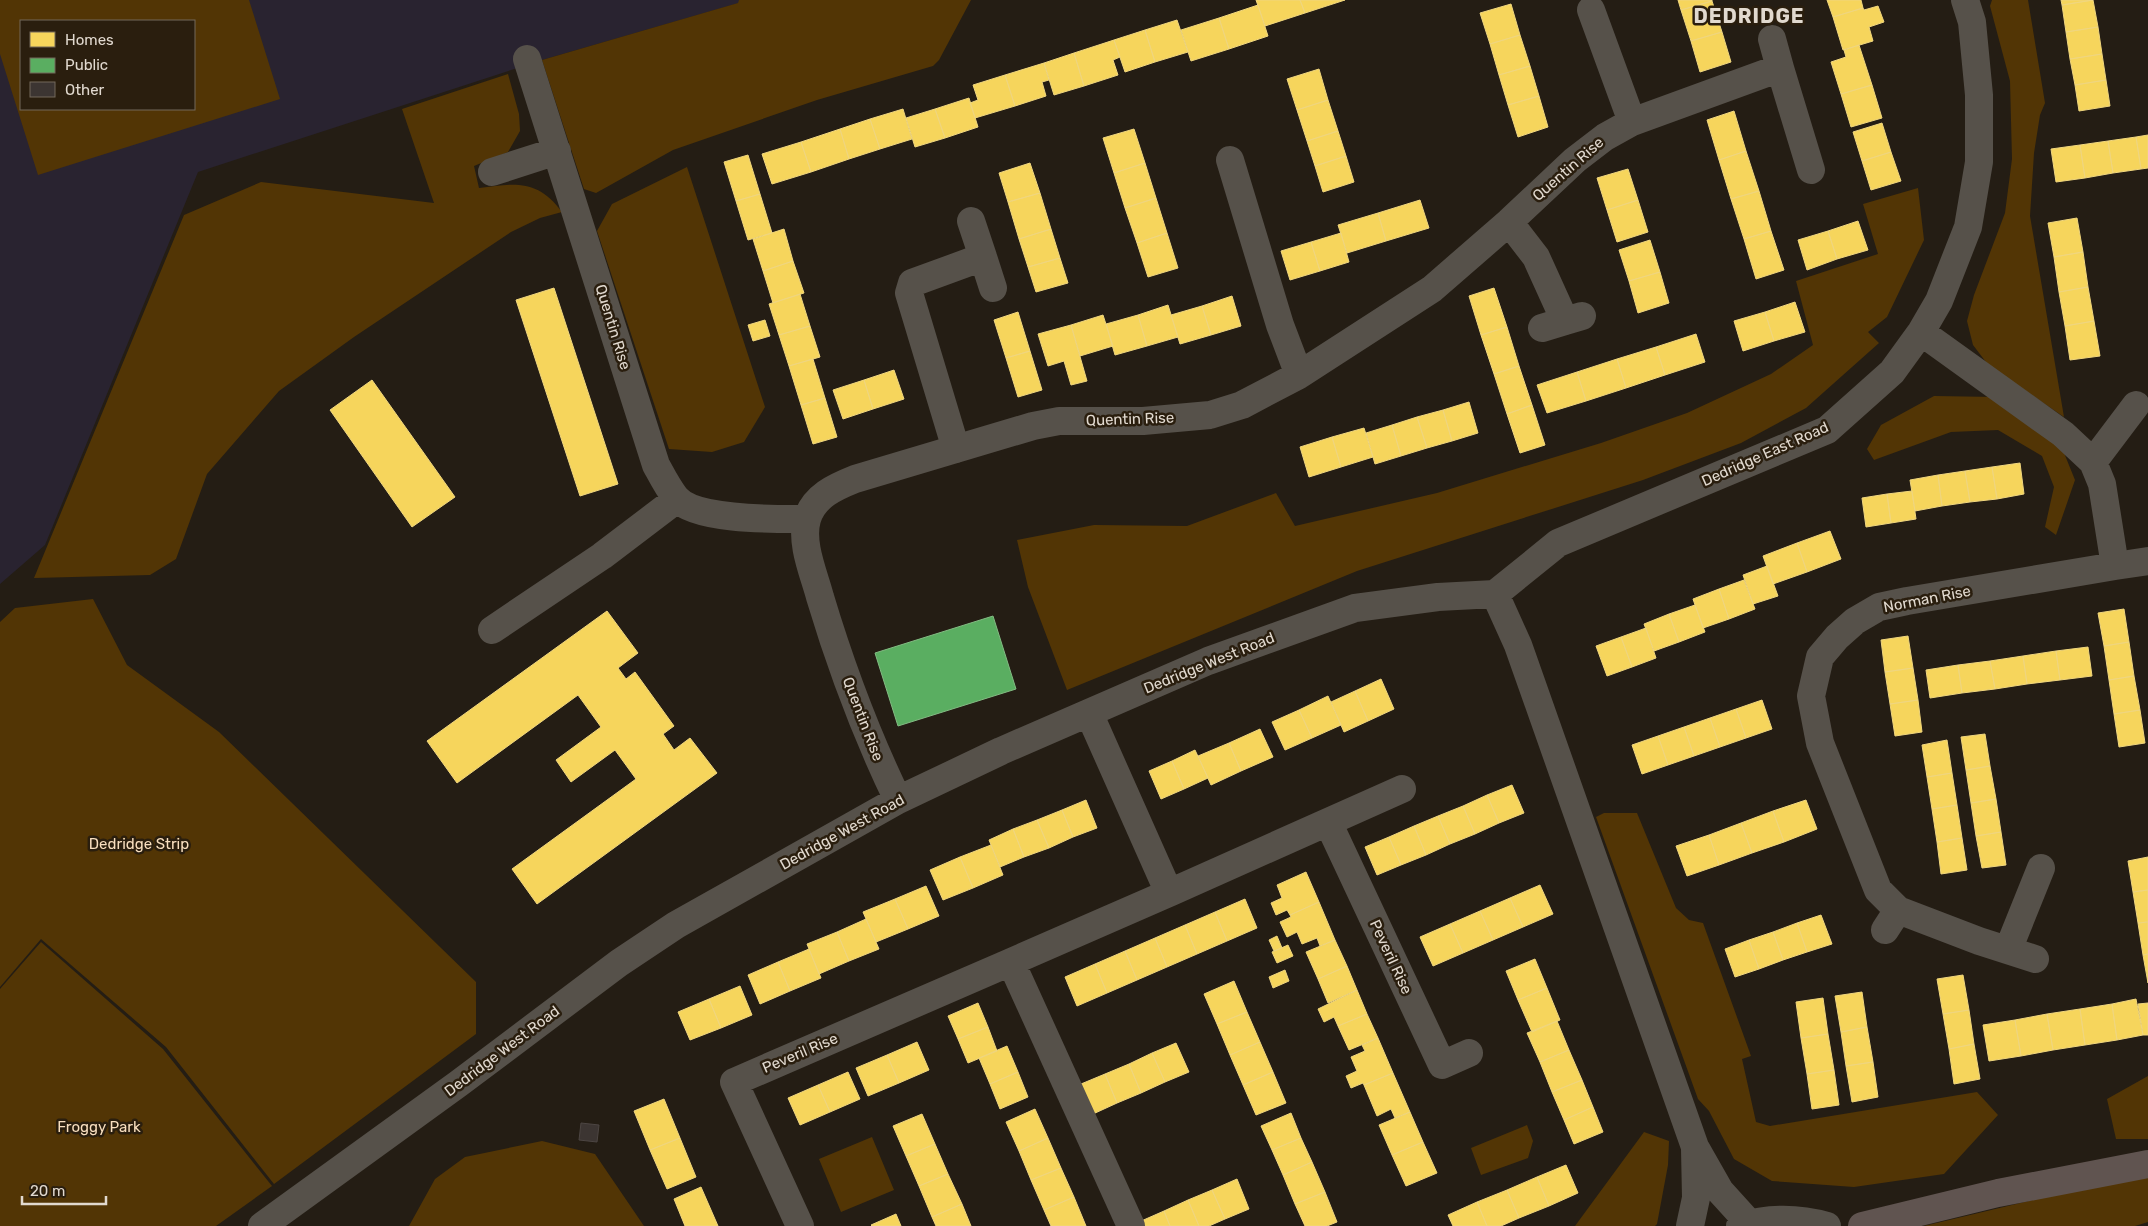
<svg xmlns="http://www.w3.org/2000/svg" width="2148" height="1226" viewBox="0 0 2148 1226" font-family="Rubik,sans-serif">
  <rect width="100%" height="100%" fill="#241d14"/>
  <path fill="#292330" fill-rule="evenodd" d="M0,0H739V3L542,60L198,172L45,545L0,584ZM21,21H194V109H21Z"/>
  <path fill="#523505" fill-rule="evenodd" d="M0,0H249L280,99L38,175L0,54ZM194,21V109H21V21Z
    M739,0H971L939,60L933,66L817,100L673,150L596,193L584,189L542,60L738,3Z
    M1992,0H2028L2045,103L2040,115L2034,153L2030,216L2064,417L1989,366L1973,345L1967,321L1974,295L2005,213L2012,159L2010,81L1990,6Z
    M508,74L519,114L520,131L508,152L474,166L479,188C515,183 538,179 562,212L540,218L511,232L354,337L279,391L207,474L176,559L150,575L34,578L184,215L261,182L434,203L402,109Z
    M687,167L765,407L744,442L712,452L669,449L597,231L612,204Z
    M1918,188L1924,240L1887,317L1868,332L1879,343L1806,408L1741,443L1643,480L1357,571L1067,690L1028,587L1017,540L1094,525L1187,526L1276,493L1295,526L1437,493L1601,443L1687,413L1771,374L1813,345L1796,281L1878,254L1863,204Z
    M1934,396L1996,397L2060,443L2075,480L2056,535L2045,527L2054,487L2042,456L1998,430L1951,432L1874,460L1867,449L1881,425Z
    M93,599L127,665L219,732L476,982V1034L274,1184L166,1047L41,939L0,987V622L15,608Z
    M1604,813H1637L1676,908L1689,920L1703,923L1751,1056L1742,1059L1756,1122L1770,1126L1977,1092L1998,1115L1944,1174L1854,1187L1772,1181L1734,1159L1709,1111L1698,1099L1596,817Z
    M41,942L163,1049L272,1186L216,1226H0V989Z
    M2148,1076V1139H2116L2107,1099Z
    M1527,1125L1533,1141L1528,1158L1481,1175L1471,1148Z
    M1644,1132L1669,1141L1668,1165L1657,1224L1655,1226H1575Z
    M872,1137L894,1190L841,1212L819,1159Z
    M542,1141L595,1154L644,1226H409L435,1179L465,1157Z
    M2148,1177V1222L2135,1226H1924L2070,1191Z"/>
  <path fill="#f6d55c" stroke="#f0d67e" d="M1256,0H1300L1305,13L1265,26Z
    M1300,0H1345L1305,13Z
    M1678,0H1712V1L1681,10Z
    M1827,0H1861L1863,8L1833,17Z
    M2061,0H2093L2062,5Z
    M2093,0L2098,27L2066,32L2062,5Z
    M1712,1L1722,32L1691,41L1681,10Z
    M1511,4L1520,35L1490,44L1480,13Z
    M1258,5L1268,36L1229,49L1219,18Z
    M1878,6L1884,22L1869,27L1873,41L1843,50L1833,17L1863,8L1864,10Z
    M1219,18L1229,49L1191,61L1181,30Z
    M1177,20L1188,52L1155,62L1145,30Z
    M2098,27L2102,54L2070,59L2066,32Z
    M1145,30L1155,62L1125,72L1114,40Z
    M1722,32L1731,62L1700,72L1691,41Z
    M1520,35L1530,66L1499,75L1490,44Z
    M1114,40L1120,57L1113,60L1118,75L1084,86L1074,53Z
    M1859,45L1872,85L1841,94L1831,62L1846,57L1844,50Z
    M1074,53L1084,86L1054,95L1044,63Z
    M2102,54L2106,80L2075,85L2070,59Z
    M1044,63L1049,80L1042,82L1046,96L1015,106L1005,75Z
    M1530,66L1539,96L1508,105L1499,75Z
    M1319,69L1328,100L1297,110L1287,79Z
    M1005,75L1015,106L975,118L970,103L978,100L973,85Z
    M2106,80L2110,106L2079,111L2075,85Z
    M1872,85L1882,118L1851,127L1841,94Z
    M1539,96L1548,127L1518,137L1508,105Z
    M969,98L978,127L945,138L935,109Z
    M1328,100L1338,131L1307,141L1297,110Z
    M903,109L912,139L880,149L870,119Z
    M935,109L945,138L915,147L906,118Z
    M1734,111L1746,151L1719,160L1707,120Z
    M870,119L880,149L849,159L840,129Z
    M1882,123L1891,152L1862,161L1853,132Z
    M840,129L849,159L811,172L801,142Z
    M1134,129L1145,163L1114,173L1103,138Z
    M1338,131L1346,156L1315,166L1307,141Z
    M2148,135V168L2141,169L2136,137Z
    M2136,137L2141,169L2113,173L2108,141Z
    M2108,141L2113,173L2085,178L2080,145Z
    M801,142L811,172L772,184L762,154Z
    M2080,145L2085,178L2056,182L2051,149Z
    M1746,151L1759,191L1731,199L1719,160Z
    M1891,152L1901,181L1871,190L1862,161Z
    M748,155L760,194L736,201L724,162Z
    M1346,156L1354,182L1323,192L1315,166Z
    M1030,163L1040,193L1008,202L999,173Z
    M1145,163L1156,198L1125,208L1114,173Z
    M1628,169L1638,200L1607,210L1597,178Z
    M1759,191L1771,231L1744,239L1731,199Z
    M1040,193L1051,229L1019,239L1008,202Z
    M760,194L772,233L748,240L736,201Z
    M1156,198L1167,233L1137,243L1125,208Z
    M1420,200L1429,228L1386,241L1378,213Z
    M1638,200L1648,232L1617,242L1607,210Z
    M1378,213L1386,241L1347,253L1338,225Z
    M2077,218L2083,252L2054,257L2048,223Z
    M1858,221L1868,250L1837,259L1828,231Z
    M784,229L793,261L763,271L753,239Z
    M1051,229L1060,258L1028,267L1019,239Z
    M1771,231L1784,270L1756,279L1744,239Z
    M1828,231L1837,259L1807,270L1798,240Z
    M1167,233L1178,268L1148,277L1137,243Z
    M1341,233L1349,262L1320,271L1311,242Z
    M1650,240L1660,272L1629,281L1619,250Z
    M1311,242L1320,271L1290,280L1281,251Z
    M2083,252L2088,287L2059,292L2054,257Z
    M1060,258L1068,283L1036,292L1028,267Z
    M793,261L804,293L773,303L763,271Z
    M1660,272L1669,303L1638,313L1629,281Z
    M2088,287L2094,321L2065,326L2059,292Z
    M554,288L618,484L580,496L516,300Z
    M1494,288L1507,327L1481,335L1469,296Z
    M800,294L810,326L779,335L769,304Z
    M1232,296L1241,326L1211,335L1202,306Z
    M1795,302L1805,332L1774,341L1765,312Z
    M1168,305L1178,337L1147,346L1138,315Z
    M1202,306L1211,335L1180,344L1171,315Z
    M1018,312L1030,351L1006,358L994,320Z
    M1765,312L1774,341L1743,351L1734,321Z
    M1103,315L1113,346L1080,356L1071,325Z
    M1138,315L1147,346L1115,355L1106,324Z
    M765,320L770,336L753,341L748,325Z
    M2094,321L2100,356L2070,360L2065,326Z
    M1071,325L1087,381L1071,385L1064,361L1048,366L1038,334Z
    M810,326L820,357L789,366L779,335Z
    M1507,327L1519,366L1494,374L1481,335Z
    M1696,334L1705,362L1665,375L1656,347Z
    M1656,347L1665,375L1626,388L1617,359Z
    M1030,351L1042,390L1018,397L1006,358Z
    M813,359L825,398L801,405L789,366Z
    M1617,359L1626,388L1586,401L1577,372Z
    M1519,366L1532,405L1507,414L1494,374Z
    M894,370L904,399L873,409L864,380Z
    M1577,372L1586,401L1547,413L1537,385Z
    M372,380L455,497L412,527L330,410Z
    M864,380L873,409L843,419L833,390Z
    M825,398L837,437L813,444L801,405Z
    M1469,402L1478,433L1452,441L1443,410Z
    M1532,405L1545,445L1520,453L1507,414Z
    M1443,410L1452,441L1427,448L1417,417Z
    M1417,417L1427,448L1401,456L1392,425Z
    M1392,425L1401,456L1375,464L1366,433Z
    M1364,428L1373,457L1341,467L1332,437Z
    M1332,437L1341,467L1309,477L1300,447Z
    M2020,463L2024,494L1997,499L1992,467Z
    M1992,467L1997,499L1970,502L1965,471Z
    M1965,471L1970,502L1942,506L1938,475Z
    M1938,475L1942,506L1915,511L1910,480Z
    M1912,491L1916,519L1891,523L1887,494Z
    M1887,494L1891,523L1866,527L1862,498Z
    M1830,531L1841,559L1807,572L1797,543Z
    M1797,543L1807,572L1773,584L1763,556Z
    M1767,566L1778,596L1753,604L1743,575Z
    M1744,580L1755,609L1729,619L1719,589Z
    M1719,589L1729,619L1703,628L1693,599Z
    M1695,605L1705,632L1679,642L1669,614Z
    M2124,609L2129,642L2104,646L2098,613Z
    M607,611L638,653L618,668L626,679L635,672L674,726L663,734L674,750L690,738L717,773L537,904L512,869L636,779L615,750L571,782L556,760L601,727L578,695L457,783L427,741Z
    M1669,614L1679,642L1654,651L1644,624Z
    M1646,628L1656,658L1632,667L1621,637Z
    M1908,636L1913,668L1885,672L1881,640Z
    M1621,637L1632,667L1607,676L1596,646Z
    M2129,642L2134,676L2109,680L2104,646Z
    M2088,647L2092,676L2060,680L2056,651Z
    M2056,651L2060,680L2027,684L2023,656Z
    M2023,656L2027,684L1995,689L1990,661Z
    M1990,661L1995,689L1962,693L1958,665Z
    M1958,665L1962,693L1930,698L1926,670Z
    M1913,668L1918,700L1890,704L1885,672Z
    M2134,676L2140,710L2114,714L2109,680Z
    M1381,679L1394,709L1368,721L1355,691Z
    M1355,691L1368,721L1344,732L1331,702Z
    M1328,696L1341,725L1312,738L1299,710Z
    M1762,700L1772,729L1746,738L1736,709Z
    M1918,700L1922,732L1895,736L1890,704Z
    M1736,709L1746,738L1720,747L1710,718Z
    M1299,710L1312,738L1285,750L1272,722Z
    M2140,710L2145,743L2119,747L2114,714Z
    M1710,718L1720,747L1694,756L1684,727Z
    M1684,727L1694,756L1668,765L1658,736Z
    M1260,729L1273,757L1241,771L1229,743Z
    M1985,734L1990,766L1966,770L1961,737Z
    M1658,736L1668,765L1642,774L1632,745Z
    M1947,740L1952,773L1927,777L1922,745Z
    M1229,743L1241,771L1211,785L1198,756Z
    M1195,750L1208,778L1184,789L1172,761Z
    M1172,761L1184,789L1161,799L1149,771Z
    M1990,766L1996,799L1971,803L1966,770Z
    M1952,773L1957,805L1932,809L1927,777Z
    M1512,785L1524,813L1499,823L1487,795Z
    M1487,795L1499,823L1475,834L1463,806Z
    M1996,799L2001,832L1976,836L1971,803Z
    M1086,800L1097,828L1073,837L1062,810Z
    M1806,800L1817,829L1784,842L1773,811Z
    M1957,805L1962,838L1937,842L1932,809Z
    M1463,806L1475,834L1450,844L1438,816Z
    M1062,810L1073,837L1049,848L1037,820Z
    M1773,811L1784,842L1752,853L1741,823Z
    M1438,816L1450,844L1426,855L1414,826Z
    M1037,820L1049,848L1024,857L1013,829Z
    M1741,823L1752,853L1719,865L1709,835Z
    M1414,826L1426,855L1401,865L1389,837Z
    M1013,829L1024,857L1000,867L989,840Z
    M2001,832L2006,865L1982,868L1976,836Z
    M1709,835L1719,865L1687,876L1676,846Z
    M1389,837L1401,865L1377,875L1365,847Z
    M1962,838L1967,870L1941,874L1937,842Z
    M991,845L1003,875L973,888L960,857Z
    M960,857L973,888L943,900L930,870Z
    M2148,857V890L2133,892L2128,861Z
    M1306,872L1319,902L1290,915L1287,910L1276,915L1271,903L1282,898L1277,885Z
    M1540,885L1553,914L1523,927L1510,898Z
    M926,886L939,916L908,929L895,899Z
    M2148,890V922L2138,923L2133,892Z
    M1510,898L1523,927L1493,940L1480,911Z
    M895,899L908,929L876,942L863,912Z
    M1245,899L1257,928L1227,941L1215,912Z
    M1319,902L1335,940L1320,946L1317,938L1302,944L1297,932L1287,937L1280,922L1291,917L1290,915Z
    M1480,911L1493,940L1463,953L1450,924Z
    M1215,912L1227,941L1197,954L1185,925Z
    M1821,915L1832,944L1807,952L1797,923Z
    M866,919L879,949L849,961L837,932Z
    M2148,922V954L2143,955L2138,923Z
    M1797,923L1807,952L1783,960L1773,932Z
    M1450,924L1463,953L1433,966L1420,937Z
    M1185,925L1197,954L1167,967L1155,938Z
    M837,932L849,961L819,974L807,944Z
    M1773,932L1783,960L1759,969L1749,940Z
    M1277,936L1282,948L1274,951L1269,940Z
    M1155,938L1167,967L1137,980L1125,951Z
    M1335,940L1347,966L1318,979L1306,952Z
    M1749,940L1759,969L1735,977L1725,949Z
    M1288,945L1293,956L1277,963L1272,952Z
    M809,949L821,978L790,991L778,962Z
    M1125,951L1137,980L1107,993L1095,964Z
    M2148,954V983L2143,955Z
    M1535,959L1547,988L1518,1000L1506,971Z
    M778,962L790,991L760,1004L748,975Z
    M1095,964L1107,993L1077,1006L1065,977Z
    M1347,966L1357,990L1328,1003L1318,979Z
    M1285,970L1289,981L1273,988L1269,977Z
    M1963,975L1969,1010L1943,1014L1937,979Z
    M1234,981L1247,1012L1217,1024L1204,994Z
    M740,986L752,1015L721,1028L709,999Z
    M1547,988L1560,1020L1532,1032L1518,1000Z
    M1357,990L1367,1014L1338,1026L1334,1017L1324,1022L1318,1009Z
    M1862,992L1867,1027L1841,1032L1835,996Z
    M1823,998L1828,1034L1801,1038L1796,1002Z
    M709,999L721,1028L690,1040L678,1012Z
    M2136,999L2143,1035L2117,1040L2112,1004Z
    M978,1003L988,1027L958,1039L948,1016Z
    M2148,1003V1035H2143L2138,1004Z
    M2112,1004L2117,1040L2085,1045L2080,1009Z
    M2080,1009L2085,1045L2053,1050L2047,1014Z
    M1969,1010L1974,1044L1949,1049L1943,1014Z
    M1247,1012L1260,1042L1230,1055L1217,1024Z
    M1367,1014L1378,1038L1349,1050L1338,1026Z
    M2047,1014L2053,1050L2021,1056L2015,1020Z
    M2015,1020L2021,1056L1989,1061L1983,1025Z
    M1557,1021L1569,1050L1540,1062L1527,1033Z
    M988,1027L997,1051L968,1063L958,1039Z
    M1867,1027L1873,1062L1846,1066L1841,1032Z
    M1828,1034L1834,1070L1807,1074L1801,1038Z
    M1378,1038L1393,1073L1364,1085L1363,1083L1351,1088L1346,1076L1357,1071L1351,1057L1365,1051L1362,1045Z
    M917,1042L929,1070L899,1083L887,1055Z
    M1260,1042L1273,1072L1243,1085L1230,1055Z
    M1176,1043L1189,1072L1165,1082L1152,1053Z
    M1974,1044L1980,1079L1954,1084L1949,1049Z
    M1007,1046L1018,1072L990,1084L979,1058Z
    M1569,1050L1582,1080L1552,1092L1540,1062Z
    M1152,1053L1165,1082L1141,1093L1129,1064Z
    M887,1055L899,1083L868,1096L856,1068Z
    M1873,1062L1878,1097L1852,1102L1846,1066Z
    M1129,1064L1141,1093L1117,1103L1105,1074Z
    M1834,1070L1839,1105L1812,1109L1807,1074Z
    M848,1072L860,1099L830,1112L818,1085Z
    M1018,1072L1028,1097L1000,1109L990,1084Z
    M1273,1072L1286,1103L1256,1115L1243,1085Z
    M1393,1073L1410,1112L1395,1118L1391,1109L1377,1116L1364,1085Z
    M1105,1074L1117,1103L1093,1114L1081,1084Z
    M1582,1080L1593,1107L1564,1120L1552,1092Z
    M818,1085L830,1112L800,1125L788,1098Z
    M664,1099L680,1138L650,1150L634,1111Z
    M1593,1107L1603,1132L1574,1144L1564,1120Z
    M1035,1109L1048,1138L1019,1151L1006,1122Z
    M1410,1112L1423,1142L1392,1155L1379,1125Z
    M1291,1113L1301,1138L1272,1150L1261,1126Z
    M922,1114L935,1144L906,1156L893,1126Z
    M680,1138L696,1177L667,1189L650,1150Z
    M1048,1138L1061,1168L1031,1180L1019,1151Z
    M1301,1138L1312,1162L1283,1175L1272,1150Z
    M1423,1142L1437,1173L1406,1186L1392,1155Z
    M935,1144L948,1174L919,1186L906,1156Z
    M1312,1162L1325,1192L1295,1204L1283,1175Z
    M1566,1165L1578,1193L1549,1206L1537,1177Z
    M1061,1168L1074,1197L1044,1210L1031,1180Z
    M948,1174L962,1204L932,1217L919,1186Z
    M1537,1177L1549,1206L1519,1218L1507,1190Z
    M1237,1179L1249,1209L1225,1219L1212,1190Z
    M701,1187L718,1226H685L674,1199Z
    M1212,1190L1225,1219L1209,1226H1199L1188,1200Z
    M1507,1190L1519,1218L1501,1226H1487L1477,1202Z
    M1325,1192L1337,1222L1327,1226H1305L1295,1204Z
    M1074,1197L1086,1226H1051L1044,1210Z
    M1188,1200L1199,1226H1170L1164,1211Z
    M1477,1202L1487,1226H1453L1448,1215Z
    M962,1204L971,1226H936L932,1217Z
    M1164,1211L1170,1226H1141L1139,1222Z
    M896,1214L901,1226H872L871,1225Z"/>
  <path fill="#5aae61" stroke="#82bb82" d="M993,616L1016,689L898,726L875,653Z"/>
  <path fill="#3c3532" stroke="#4c4542" d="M581,1123L599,1125L597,1142L579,1140Z"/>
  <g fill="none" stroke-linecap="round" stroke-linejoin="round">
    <path stroke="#56514a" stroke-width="28" d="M1591,10L1632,122
      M527,59L656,465C662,476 668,488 676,498C696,521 777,519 807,519
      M1780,68L1811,170
      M1230,160L1280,325L1299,375
      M492,172L557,151
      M1509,222L1536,257L1565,321L1582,316
      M983,257L993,288
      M1542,328L1565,321
      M1921,332L2063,434L2093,462L2102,484L2115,566L2148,561
      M956,449L909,293L912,283L983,257L971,221
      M2093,462L2136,405
      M1495,594L1558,543L1827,430L1892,372L1921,332L1939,301L1968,227L1979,162V95L1972,22L1965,0
      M1495,594L1518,645L1695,1147L1720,1191L1749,1223
      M492,630L602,556L677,499
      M1089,713L1169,893L1402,789
      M898,800C866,734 841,667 820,597C814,574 800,543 807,519C814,496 835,487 855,479L1033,426L1059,421H1143L1210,415L1242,405L1299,375L1432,289L1509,222L1575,160L1605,137L1632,122L1780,68L1772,39
      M1328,822L1442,1065L1469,1053
      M1885,930L1898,910
      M2008,950L2041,868
      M2035,959L1979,941L1898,910L1878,890L1820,743L1811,696L1820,657L1837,637L1855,621L1879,607L1907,601L2115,566
      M262,1226L458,1084L619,963L676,925L898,800L1001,751L1208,661L1355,608L1438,597L1495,594
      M800,1226L734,1082L1011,962
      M1131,1226L1011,962L1169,893
      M1690,1226L1696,1198L1695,1149
      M1740,1226C1768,1218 1799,1218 1827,1226"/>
    <path stroke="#605450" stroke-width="28" d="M1862,1226L1998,1193L2148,1164"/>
  </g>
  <g text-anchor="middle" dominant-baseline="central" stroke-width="5" stroke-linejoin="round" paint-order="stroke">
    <g font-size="15" fill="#e1d9cf" stroke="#2a1e0e">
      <text transform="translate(1568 169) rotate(-41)">Quentin Rise</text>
      <text transform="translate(613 327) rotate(73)">Quentin Rise</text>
      <text transform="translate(1130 419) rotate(-2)">Quentin Rise</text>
      <text transform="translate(1765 454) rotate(-24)">Dedridge East Road</text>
      <text transform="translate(1927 599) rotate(-11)">Norman Rise</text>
      <text transform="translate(1209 663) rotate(-22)">Dedridge West Road</text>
      <text transform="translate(863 719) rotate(69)">Quentin Rise</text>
      <text transform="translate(842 832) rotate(-29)">Dedridge West Road</text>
      <text transform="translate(1391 957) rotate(65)">Peveril Rise</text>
      <text transform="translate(502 1051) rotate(-37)">Dedridge West Road</text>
      <text transform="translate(800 1053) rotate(-23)">Peveril Rise</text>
    </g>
    <g font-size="15" fill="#f9dfbf" stroke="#2a1e0e">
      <text x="139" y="844">Dedridge Strip</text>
      <text x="99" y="1127">Froggy Park</text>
    </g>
    <g font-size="20" font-weight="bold" letter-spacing="1" fill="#e1d9cf" stroke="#2a1e0e">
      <text x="1749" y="16">DEDRIDGE</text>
    </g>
  </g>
  <rect x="20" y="20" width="175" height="90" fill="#2a1e0e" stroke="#73695b"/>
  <rect x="30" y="32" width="25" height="15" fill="#f6d55c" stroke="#73695b"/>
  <text x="65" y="45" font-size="15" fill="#e1d9cf">Homes</text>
  <rect x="30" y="58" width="25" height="15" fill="#5aae61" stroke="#73695b"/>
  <text x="65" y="70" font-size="15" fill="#e1d9cf">Public</text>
  <rect x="30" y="82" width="25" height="15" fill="#3c3532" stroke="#73695b"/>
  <text x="65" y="95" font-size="15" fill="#e1d9cf">Other</text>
  <path d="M22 1196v8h84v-8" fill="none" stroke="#e1d9cf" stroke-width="2.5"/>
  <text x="30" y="1196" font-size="15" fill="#e1d9cf" stroke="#2a1e0e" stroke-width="4" paint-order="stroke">20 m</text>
</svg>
